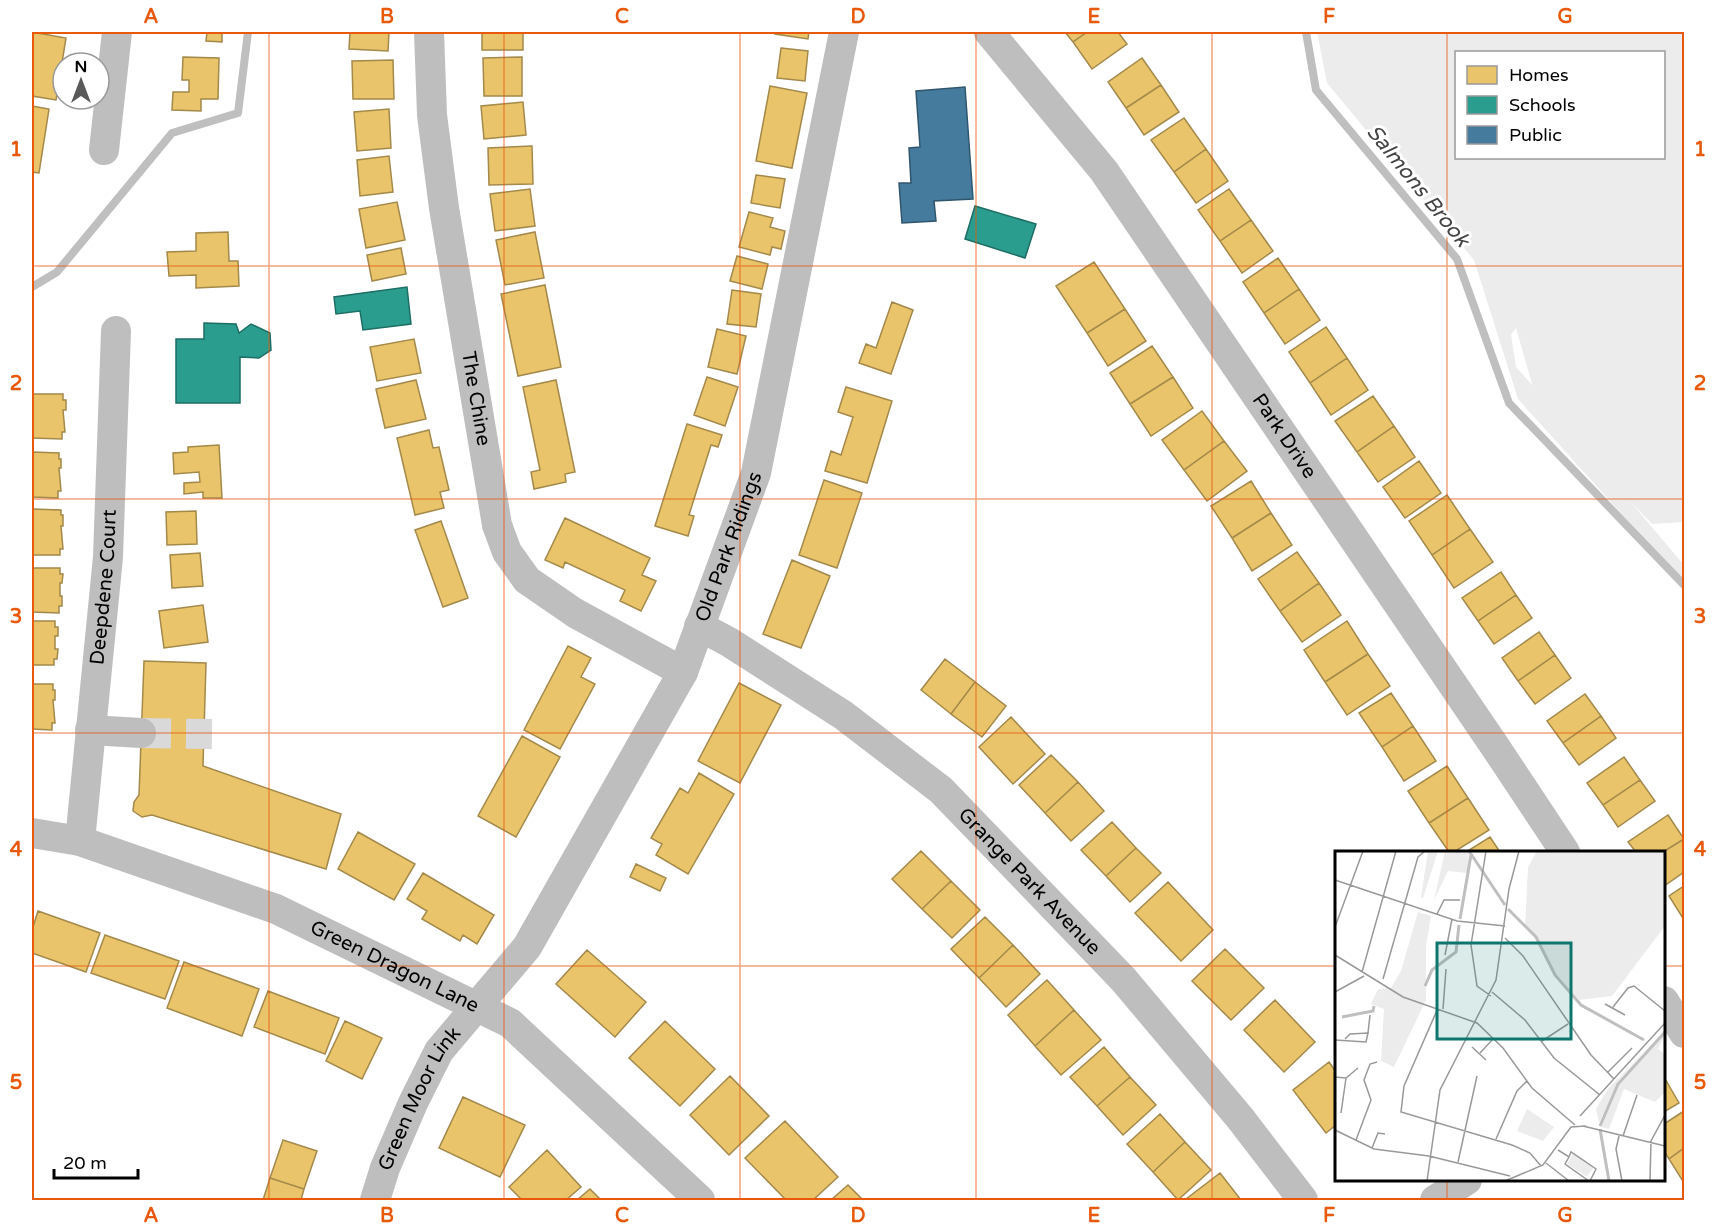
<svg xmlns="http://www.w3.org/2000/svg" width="1716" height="1232" viewBox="0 0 1716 1232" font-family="'Varela Round',sans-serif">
  <rect width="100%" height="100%" fill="#fff"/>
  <path fill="#ececec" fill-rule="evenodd" d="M1317,32H1684V522L1652,524L1629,500L1684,565V583L1518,399L1474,260L1327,83ZM1456,52H1664V158H1456ZM1516,328L1532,384V385L1516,367L1511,335Z"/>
  <path fill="#e9c46a" stroke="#a3894a" stroke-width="1.5" d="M32,32L66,38L56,100L32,96Z
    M207,32H222V42L206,41Z
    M350,32H389L388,51L349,49Z
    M482,32H523V50H482Z
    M775,32H809L808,39L775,34Z
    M1065,32H1087L1073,42Z
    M1087,32H1118L1127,44L1092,69L1073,42Z
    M781,48L808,51L805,81L777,78Z
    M183,57L219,58L218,99H201V111L172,110L173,92H189V80H182Z
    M522,57V96H484L483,58Z
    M1142,58L1161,85L1126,108L1108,82Z
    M393,60L394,99H353L352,61Z
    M1161,85L1179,112L1144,135L1126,108Z
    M770,86L807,93L792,168L756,161Z
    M523,102L526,135L484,139L481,106Z
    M32,106L49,109L39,173L32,172Z
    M389,109L391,148L357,151L354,112Z
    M1184,118L1206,149L1174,172L1151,140Z
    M532,146L533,184L489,185L488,148Z
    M1206,149L1228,181L1196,203L1174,172Z
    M389,156L393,192L360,196L357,160Z
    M756,175L785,179L780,208L751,203Z
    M530,189L535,226L495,231L490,194Z
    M1229,189L1251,220L1220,241L1198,210Z
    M397,202L405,240L366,248L359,209Z
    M749,212L773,218L770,227L785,231L781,249L772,247L770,255L739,247Z
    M1251,220L1273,251L1242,273L1220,241Z
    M228,232L229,261H238L239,286L196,288V275L169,276L167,252L196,251V233Z
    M535,232L544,278L505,285L496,240Z
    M401,248L406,274L372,281L367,255Z
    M737,256L768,264L762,289L730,281Z
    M1278,258L1299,289L1264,313L1243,282Z
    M1094,262L1125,309L1087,333L1056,286Z
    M545,285L561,367L518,376L501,294Z
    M1299,289L1320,320L1285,344L1264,313Z
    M732,290L761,294L756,327L727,324Z
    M892,302L913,310L891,374L859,363L866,344L876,348Z
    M1125,309L1146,341L1108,366L1087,333Z
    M1326,327L1347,358L1310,383L1289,352Z
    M717,329L746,336L737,374L708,367Z
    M414,339L421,373L377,381L370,347Z
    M1152,346L1173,377L1130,404L1110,373Z
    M1347,358L1368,390L1331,415L1310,383Z
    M707,377L738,387L725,426L694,415Z
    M1173,377L1193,408L1151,436L1130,404Z
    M416,380L426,419L385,428L376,389Z
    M556,380L575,472L565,474L566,482L534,489L531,472L540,470L523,387Z
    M846,387L892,401L867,483L825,471L831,451L841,455L853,417L838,412Z
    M32,394H63V400H66V410H63L65,432H62V439L32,438Z
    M1373,396L1394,426L1357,452L1335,421Z
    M1202,411L1224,441L1184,470L1162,440Z
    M687,424L722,435L718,447L711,445L689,515L694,516L688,536L655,526Z
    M1394,426L1415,457L1378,482L1357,452Z
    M429,430L433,448L439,447L449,490L440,492L444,508L415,515L397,438Z
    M1224,441L1247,471L1207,501L1184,470Z
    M219,445L222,498H203V492L184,494V483L200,482L199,472L174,474L173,453L188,452V447Z
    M32,452L59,453V459H61V468H59L61,491H58V498L32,497Z
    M1419,461L1441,493L1405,518L1383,487Z
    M824,480L862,493L837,568L799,555Z
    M1251,481L1271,513L1232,538L1211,506Z
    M1447,495L1470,529L1432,555L1409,521Z
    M32,509L61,510V515H63V526H61L63,549H60V555H32Z
    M196,511L197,544L167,545L166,512Z
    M1271,513L1292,545L1252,571L1232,538Z
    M565,518L650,558L642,575L656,581L641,611L620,601L625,590L565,562L563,568L545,560Z
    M441,521L468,598L443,607L415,530Z
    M1470,529L1493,562L1454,588L1432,555Z
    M1297,552L1319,583L1280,611L1258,579Z
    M200,553L203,586L172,588L170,555Z
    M792,560L830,576L801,648L763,634Z
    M32,568H60V574H63L62,583H60V596H62V606H59V613L32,612Z
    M1501,572L1516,595L1478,621L1462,598Z
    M1319,583L1341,615L1302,642L1280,611Z
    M1516,595L1532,618L1494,644L1478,621Z
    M203,605L208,642L164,648L159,611Z
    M32,621H55V627H58V636H55V649H58L57,659H54V665H32Z
    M1347,621L1368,654L1325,682L1304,650Z
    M1539,632L1555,655L1518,681L1502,658Z
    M568,646L591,658L581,677L595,684L560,749L524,730Z
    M1368,654L1390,686L1347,715L1325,682Z
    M1555,655L1571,678L1535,704L1518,681Z
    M945,659L975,682L951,714L921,690Z
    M144,661L206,663L203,766L341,814L326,869L152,815L142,817L133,811L134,802L139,795Z
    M975,682L1006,706L982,737L951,714Z
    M739,683L781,705L740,783L698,761Z
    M32,684H53V690H55V700H53L55,723H52V730L32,729Z
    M1391,693L1413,726L1382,747L1359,713Z
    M1585,694L1601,716L1563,743L1547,721Z
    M1601,716L1616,738L1579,765L1563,743Z
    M1011,717L1045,754L1013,784L979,747Z
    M1413,726L1436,761L1404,781L1382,747Z
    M522,736L560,757L516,837L478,816Z
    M1051,755L1078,782L1045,813L1019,785Z
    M1624,757L1640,780L1603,805L1587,783Z
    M1447,766L1468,798L1429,823L1408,791Z
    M699,773L734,794L688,874L656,855L662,844L651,838L680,788L688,793Z
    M1640,780L1655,801L1618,827L1603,805Z
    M1078,782L1104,811L1071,841L1045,813Z
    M1468,798L1489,830L1454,852H1449L1429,823Z
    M1668,815L1684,839L1663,852H1636L1628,842Z
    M1112,822L1136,848L1106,876L1081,850Z
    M358,832L415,864L394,900L338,869Z
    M1490,837L1500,852H1466Z
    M1684,839V872L1664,886L1663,852Z
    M1136,848L1161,873L1130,902L1106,876Z
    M921,851L951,881L922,909L892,879Z
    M636,864L666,878L660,891L630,877Z
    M423,873L494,915L477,944L463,935L460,941L422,919L427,911L407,899Z
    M951,881L980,910L952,938L922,909Z
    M1168,882L1213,930L1181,961L1135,913Z
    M1684,886V920L1669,896Z
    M38,911L100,933L86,972L32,953V930Z
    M985,917L1013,945L979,978L951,949Z
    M105,935L179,961L165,999L91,973Z
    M1013,945L1040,974L1006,1007L979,978Z
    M1225,949L1264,988L1231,1020L1192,981Z
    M587,950L646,1002L615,1037L556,984Z
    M184,962L259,989L242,1036L167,1008Z
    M1047,980L1074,1010L1035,1046L1008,1015Z
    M268,991L339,1018L325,1054L254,1027Z
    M1275,1000L1315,1042L1284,1072L1244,1030Z
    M1074,1010L1101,1040L1061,1075L1035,1046Z
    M345,1021L382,1038L362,1079L326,1061Z
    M665,1021L715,1069L680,1106L629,1058Z
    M1104,1047L1130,1077L1097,1106L1070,1077Z
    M1329,1062L1336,1072V1125L1326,1133L1293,1090Z
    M730,1076L769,1116L729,1155L690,1115Z
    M1130,1077L1156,1105L1123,1135L1097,1106Z
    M1664,1077L1679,1103L1664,1112Z
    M463,1097L525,1125L500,1177L439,1148Z
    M1684,1111V1148L1669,1159L1664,1151V1124Z
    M1160,1114L1185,1142L1153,1172L1127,1144Z
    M785,1121L838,1177L813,1200H786L745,1158Z
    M283,1140L317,1151L304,1189L270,1178Z
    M1185,1142L1211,1170L1178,1200L1153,1172Z
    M1684,1148V1183L1669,1159Z
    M547,1150L581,1187L566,1200H522L509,1187Z
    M1220,1173L1241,1200H1187L1186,1199Z
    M270,1178L304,1189L301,1200H263Z
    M848,1185L863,1200H831Z
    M590,1189L601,1200H577Z"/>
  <path fill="#2a9d8f" stroke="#1d6e64" stroke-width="1.5" d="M975,206L1036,224L1025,258L965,239Z
    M407,287L411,324L363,330L360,311L336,314L334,297Z
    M204,323L236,324L239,333L251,324L270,333L271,350L259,358L240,357V403H176V339H204Z"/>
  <path fill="#457b9d" stroke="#30566e" stroke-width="1.5" d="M965,87L973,199L934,201L936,221L902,223L899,183H911L909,148L920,147L916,91Z"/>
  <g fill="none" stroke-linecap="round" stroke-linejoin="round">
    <path stroke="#bfbfbf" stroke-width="8" d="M1306,32L1316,90L1457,259L1509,403L1684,585
      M32,287L57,272L172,133L238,113L248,32"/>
    <path stroke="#d9d9d9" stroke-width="30" stroke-dasharray="30 15" stroke-linecap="butt" d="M141,733L212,734"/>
    <g stroke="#bebebe" stroke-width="30">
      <path id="s1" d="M429,32L432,115L444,208L497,525L507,552L527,580L575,613L683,672"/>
      <path id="s2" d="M989,32L1104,171L1496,748L1565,852"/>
      <path d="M104,150L117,32"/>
      <path id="s3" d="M699,626L729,642L843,715L941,790L1123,979L1240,1118L1303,1200"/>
      <path d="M90,730L141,733"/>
      <path id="s4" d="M32,833L80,841L276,909L510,1023L700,1200"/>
      <path id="s5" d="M80,841L108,557L116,331"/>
      <path d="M1664,1001L1684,1033"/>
      <path id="s6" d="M375,1200L385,1168L413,1103L439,1051L527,947L683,672L756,473L844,32"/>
      <path d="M1435,1200L1467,1180"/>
    </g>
  </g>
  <path fill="none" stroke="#e8590c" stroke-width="1.5" stroke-opacity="0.55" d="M269,32V1200M504,32V1200M740,32V1200M976,32V1200M1212,32V1200M1447,32V852M32,266H1684M32,499H1684M32,733H1684M32,966H1336M1664,966H1684M1447,1180V1200"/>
  <g text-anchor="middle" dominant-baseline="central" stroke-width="6" stroke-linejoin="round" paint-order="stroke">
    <g font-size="20" fill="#000" stroke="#fff">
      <text stroke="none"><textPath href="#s1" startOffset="370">The Chine</textPath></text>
      <text stroke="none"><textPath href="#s2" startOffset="501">Park Drive</textPath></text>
      <text stroke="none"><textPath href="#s6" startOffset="748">Old Park Ridings</textPath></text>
      <text stroke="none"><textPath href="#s5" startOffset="255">Deepdene Court</textPath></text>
      <text stroke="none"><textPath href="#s3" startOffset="420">Grange Park Avenue</textPath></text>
      <text stroke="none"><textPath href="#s4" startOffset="388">Green Dragon Lane</textPath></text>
      <text stroke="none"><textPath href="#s6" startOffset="111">Green Moor Link</textPath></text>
    </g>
    <g font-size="21" font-style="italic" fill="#444" stroke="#fff">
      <text transform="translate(1418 186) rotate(51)">Salmons Brook</text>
    </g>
  </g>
  <g transform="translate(1335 851)">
    <rect width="330" height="330" fill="#fff"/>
    <path d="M93,0H103L88,47L86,46ZM110,0H134L133,22L113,20L99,49ZM202,0H330V75L277,145L244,149L221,123L202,86L190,75L193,16ZM83,61L96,65L91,96V149L59,216L46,210L49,158L36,153L43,138L56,137L66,120ZM330,182L323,198L330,203V241L320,251L289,238L274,278L266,276L284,234ZM316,194L283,230L264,272L261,258L272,239ZM192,258L219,276L208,290L182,280ZM238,303L258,317L252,326L232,313Z" fill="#ececec"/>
    <path fill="none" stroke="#bfbfbf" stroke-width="3" d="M134,0L170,54M173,58L201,86L220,124L246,154L309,189M125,68L136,4M90,135L97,119L121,101L124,74M7,166L38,160L39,155M265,275L283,233L330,181M265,278L274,330"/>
    <path fill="none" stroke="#999" stroke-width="1.5" d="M151,0L136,94L142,135L156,145M0,29L122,70L170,75M102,63L109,49H125M0,76L28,0M170,87L188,105L256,204L279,228M0,104L68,146L142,172L168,197L197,237L240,274M110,104L117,68M27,121L61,0M48,128L83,6L90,0M0,141L29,125M157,141L190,169L219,207L265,244M270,153L290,164M278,156L293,137L299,135L330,160M103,157L69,235L66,261L177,294L195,302L206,315M108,158L111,118M33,182L35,164M0,189L31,191L33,182L15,183L10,188M207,190L233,173M137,196L151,209M145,202L158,188M273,221L297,197M0,226L11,227L23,217M6,262L11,227M245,265L330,172M248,275L330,295M0,279L39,298L94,305L175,325M284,285L281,298L287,330M288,285L302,244M161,288L182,240L192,230M21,289L36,249L29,229L35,213L42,211M37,297L43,282L50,283M223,299L234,306L236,301L261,318L255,330M234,306L230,313L254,330M123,311L142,225M211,312L234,330M92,330L105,239L161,129L174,38L184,0M170,330L208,314L236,276L251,275M315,330L316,290L330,264"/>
    <path fill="#0f766e" fill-opacity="0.15" stroke="#0f766e" stroke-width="3" d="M102,92H236V188H102Z"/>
    <rect width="330" height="330" fill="none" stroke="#000" stroke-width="3"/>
  </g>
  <rect width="1716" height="1232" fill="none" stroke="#ffffff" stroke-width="66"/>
  <rect x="1455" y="51" width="210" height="108" fill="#ffffff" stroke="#999999" stroke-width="1.5"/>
  <rect x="1467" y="66" width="30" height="18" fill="#e9c46a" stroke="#999999" stroke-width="1.5"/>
  <text x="1509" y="81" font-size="18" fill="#000000">Homes</text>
  <rect x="1467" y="96" width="30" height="18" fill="#2a9d8f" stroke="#999999" stroke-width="1.5"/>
  <text x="1509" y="111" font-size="18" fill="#000000">Schools</text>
  <rect x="1467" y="126" width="30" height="18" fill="#457b9d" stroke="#999999" stroke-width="1.5"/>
  <text x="1509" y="141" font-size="18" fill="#000000">Public</text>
  <g transform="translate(81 81)"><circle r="28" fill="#ffffff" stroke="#999999" stroke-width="1.5"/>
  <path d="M0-4.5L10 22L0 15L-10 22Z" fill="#595959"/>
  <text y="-9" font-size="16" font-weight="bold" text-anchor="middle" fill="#000000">N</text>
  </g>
  <path d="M54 1169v9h84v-9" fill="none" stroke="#000000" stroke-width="3"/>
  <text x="63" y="1169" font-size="18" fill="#000000" stroke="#ffffff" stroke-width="4.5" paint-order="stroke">20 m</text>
  <rect x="33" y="33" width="1650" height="1166" fill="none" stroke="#e8590c" stroke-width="2"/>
  <g font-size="20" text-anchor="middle" font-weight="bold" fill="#e8590c">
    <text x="151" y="23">A</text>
    <text x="387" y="23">B</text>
    <text x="622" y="23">C</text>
    <text x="858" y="23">D</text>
    <text x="1094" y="23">E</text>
    <text x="1329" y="23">F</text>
    <text x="1565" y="23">G</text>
    <text x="16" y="156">1</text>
    <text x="1700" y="156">1</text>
    <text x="16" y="390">2</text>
    <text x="1700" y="390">2</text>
    <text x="16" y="623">3</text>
    <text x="1700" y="623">3</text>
    <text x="16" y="856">4</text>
    <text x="1700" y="856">4</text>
    <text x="16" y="1089">5</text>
    <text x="1700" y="1089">5</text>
    <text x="151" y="1222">A</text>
    <text x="387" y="1222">B</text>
    <text x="622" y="1222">C</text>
    <text x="858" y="1222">D</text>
    <text x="1094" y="1222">E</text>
    <text x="1329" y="1222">F</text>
    <text x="1565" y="1222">G</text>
  </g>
</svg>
